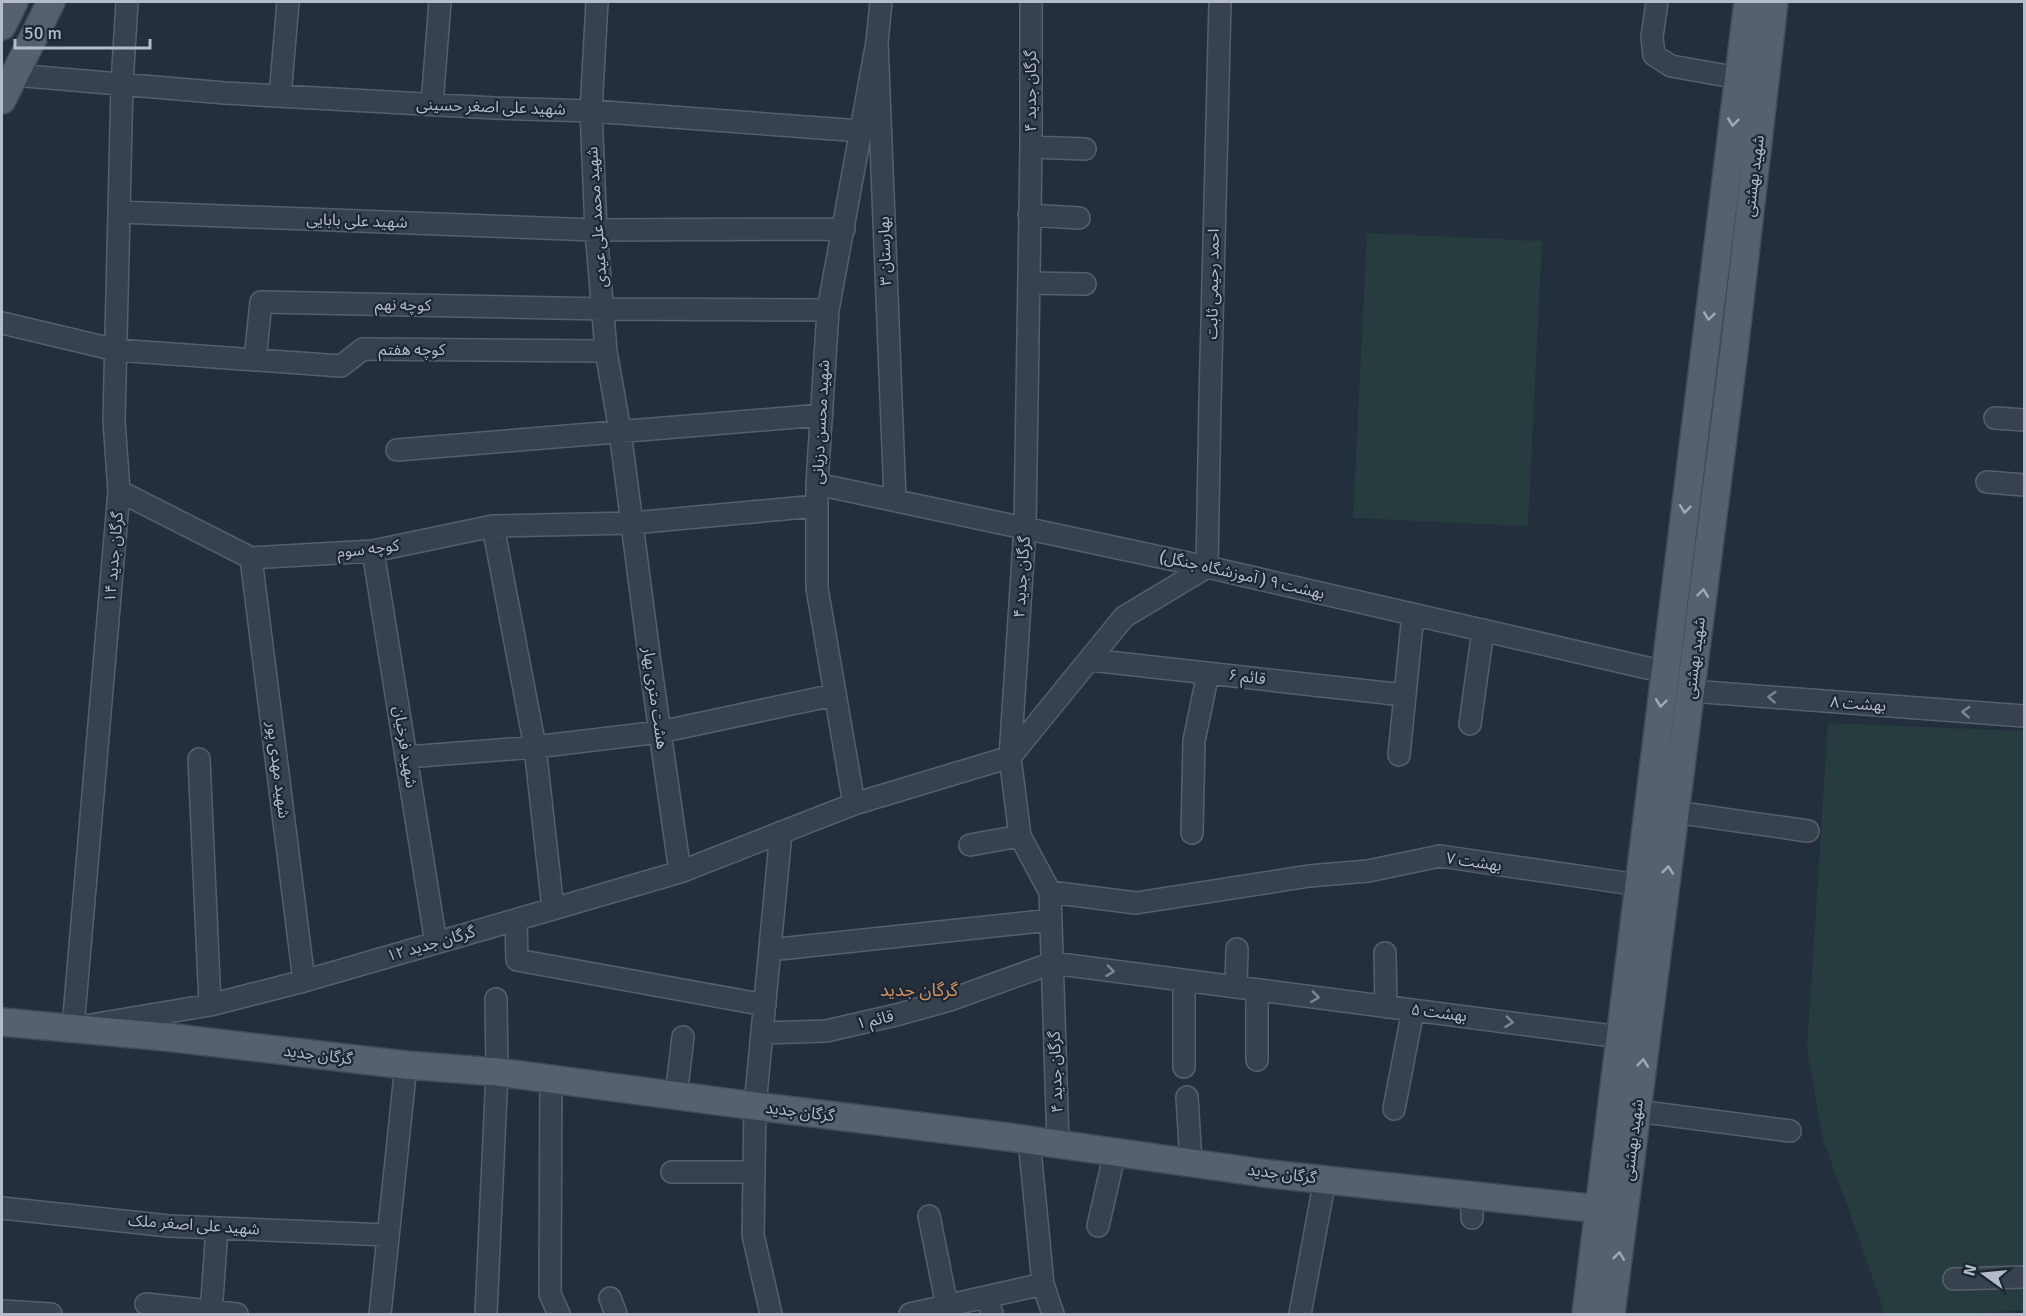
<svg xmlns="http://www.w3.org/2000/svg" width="2026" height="1316" viewBox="0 0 2026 1316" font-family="Signika,'Noto Sans Arabic',sans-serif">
  <rect width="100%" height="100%" fill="#242f3e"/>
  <path fill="#263c3f" d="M1367,233L1542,241L1528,526L1353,518Z
    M1828,723L2024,731V1310L1966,1314H1885L1851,1216L1823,1140L1807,1049Z"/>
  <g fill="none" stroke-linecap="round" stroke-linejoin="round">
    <g stroke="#565f6c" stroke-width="24">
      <path id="minor" d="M127,2L122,84L114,421L119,491L73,1028L210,1005L304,981L553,909L680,872L854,804L1010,757
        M597,2L591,111L596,230L606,351L620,431L649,655L680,872
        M881,2L877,42L895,500
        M1031,2V147L1025,527L1010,757L1020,836L1050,892L1058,1144
        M1657,2L1652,37L1654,55L1671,66L1739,78
        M14,75L225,93L495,108L591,111L861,131
        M280,96L288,2
        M432,104L440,2
        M1031,147L1085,149
        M119,212L596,230L844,229
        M1029,215L1079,218
        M1029,283L1085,284
        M2,323L116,350L341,366L363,349L606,351
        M255,360L261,302L604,309L828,310
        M1995,418L2024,420
        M397,450L822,415
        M1987,482L2024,485
        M817,484L1207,567L1665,672
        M119,491L251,558L373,551L493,526L632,523L817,506
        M493,526L535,747L553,909
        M373,551L436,943
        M251,558L304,981
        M1090,660L1404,695
        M1691,691L2024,716
        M1470,724L1483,630
        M1399,755L1413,614
        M407,757L535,747L660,732L834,695
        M1010,757L1124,617L1207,567L1210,402L1220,2
        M199,759L210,1005
        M854,804L817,588V484L828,310L877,42
        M1675,812L1808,831
        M1192,833L1194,741L1208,673
        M970,845L1020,836
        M1050,892L1136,903L1309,876L1368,871L1440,856L1639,885
        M516,920L517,960L765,1005
        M770,950L1051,920
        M1385,953L1386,1007
        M1184,981V1067
        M1236,987L1237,949
        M762,1033L826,1031L896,1015L950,1000L1052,963L1620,1037
        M1257,1060V990
        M551,1079L550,1294L559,1314
        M676,1096L683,1037
        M1187,1097L1191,1162
        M1394,1109L1413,1010
        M1637,1111L1790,1131
        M1029,1139L1043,1284L1053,1314
        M672,1172H753
        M2,1208L169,1226L388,1235
        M929,1216L947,1306
        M1472,1218V1195
        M1098,1226L1115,1152
        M1954,1279L2024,1277
        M987,1297L992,1314
        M610,1298L616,1314
        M146,1304L237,1314
        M2,1311L51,1314
        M211,1314L217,1228
        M380,1314L406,1065
        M486,1314L497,1072L496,999
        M771,1314L753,1235L755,1106L781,832
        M910,1314L1043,1284
        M1300,1314L1325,1179"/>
    </g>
    <g stroke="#414a57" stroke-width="30">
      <path id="major" d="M2,26L14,2
        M2,100L51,2
        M2,1022L166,1037L406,1065L497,1072L755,1106L1008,1137L1270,1174L1599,1209
        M1586,1314L1748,2
        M1611,1314L1734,351L1774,2"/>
    </g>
    <use href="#minor" stroke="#38414e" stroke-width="21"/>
    <use href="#major" stroke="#56606e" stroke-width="27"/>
  </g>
  <defs><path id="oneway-chevron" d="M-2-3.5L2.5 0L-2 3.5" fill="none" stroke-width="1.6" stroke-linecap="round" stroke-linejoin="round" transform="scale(1.5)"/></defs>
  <g stroke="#a1aab7">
    <use href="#oneway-chevron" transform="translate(1733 122) rotate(97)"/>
    <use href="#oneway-chevron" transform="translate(1709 316) rotate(97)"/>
    <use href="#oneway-chevron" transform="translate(1685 509) rotate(97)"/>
    <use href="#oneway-chevron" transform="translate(1703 593) rotate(-83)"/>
    <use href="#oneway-chevron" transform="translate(1661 703) rotate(97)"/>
    <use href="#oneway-chevron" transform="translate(1668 870) rotate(-83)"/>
    <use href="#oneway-chevron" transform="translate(1643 1063) rotate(-83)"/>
    <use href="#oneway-chevron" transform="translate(1619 1256) rotate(-83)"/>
  </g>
  <g stroke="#7c8592">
    <use href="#oneway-chevron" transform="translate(1772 697) rotate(-176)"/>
    <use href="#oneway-chevron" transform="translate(1966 712) rotate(-176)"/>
    <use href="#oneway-chevron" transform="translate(1110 971) rotate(7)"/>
    <use href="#oneway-chevron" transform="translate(1315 997) rotate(7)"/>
    <use href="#oneway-chevron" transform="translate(1509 1022) rotate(7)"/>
  </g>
  <g text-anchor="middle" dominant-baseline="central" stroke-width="4.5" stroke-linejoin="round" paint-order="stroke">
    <g font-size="16" fill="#b4bcc9" stroke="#1d2633">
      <text transform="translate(1031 91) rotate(-90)">گرگان جدید ۴</text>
      <text transform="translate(491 107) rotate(2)">شهید علی اصغر حسینی</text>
      <text transform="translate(1754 176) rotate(-83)">شهید بهشتی</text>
      <text transform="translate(597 217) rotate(-94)">شهید محمد علی عیدی</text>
      <text transform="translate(357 221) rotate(2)">شهید علی بابایی</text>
      <text transform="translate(885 251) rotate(-92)">بهارستان ۳</text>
      <text transform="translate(1213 284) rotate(-89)">احمد رحیمی ثابت</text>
      <text transform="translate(403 305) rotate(1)">کوچه نهم</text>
      <text x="412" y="350">کوچه هفتم</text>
      <text transform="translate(821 422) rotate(-87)">شهید محسن دزیانی</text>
      <text transform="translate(368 549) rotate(-7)">کوچه سوم</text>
      <text transform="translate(114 557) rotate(-85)">گرگان جدید ۱۴</text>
      <text transform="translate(1242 575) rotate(13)">بهشت ۹ ( آموزشگاه جنگل)</text>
      <text transform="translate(1022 577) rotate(-86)">گرگان جدید ۴</text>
      <text transform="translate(1695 658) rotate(-83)">شهید بهشتی</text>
      <text transform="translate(1247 677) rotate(7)">قائم ۶</text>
      <text transform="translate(655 698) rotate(82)">هشت متری بهار</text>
      <text transform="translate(1858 704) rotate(4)">۸ بهشت</text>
      <text transform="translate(405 747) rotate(81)">شهید فرخیان</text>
      <text transform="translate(278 770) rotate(83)">شهید مهدی پور</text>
      <text transform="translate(1474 862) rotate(8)">بهشت ۷</text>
      <text transform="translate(431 944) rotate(-16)">گرگان جدید ۱۲</text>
      <text transform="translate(1439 1013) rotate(7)">بهشت ۵</text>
      <text transform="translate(875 1020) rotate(-13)">۱ قائم</text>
      <text transform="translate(318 1055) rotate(7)">گرگان جدید</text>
      <text transform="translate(1056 1072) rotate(-92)">گرگان جدید ۴</text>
      <text transform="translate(800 1112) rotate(7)">گرگان جدید</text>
      <text transform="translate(1633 1140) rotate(-83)">شهید بهشتی</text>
      <text transform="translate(1282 1174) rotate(7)">گرگان جدید</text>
      <text transform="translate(194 1225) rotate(4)">شهید علی اصغر ملک</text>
    </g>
    <g font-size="18" fill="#d59563" stroke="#1d2633">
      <text x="919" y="990">گرگان جدید</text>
    </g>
  </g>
  <rect width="2026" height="1316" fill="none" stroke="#b4bcc9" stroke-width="6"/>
  <g transform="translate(1984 1274) rotate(285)" stroke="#1d2633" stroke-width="4.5" paint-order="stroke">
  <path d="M0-4.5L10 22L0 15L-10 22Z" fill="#b4bcc9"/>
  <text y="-9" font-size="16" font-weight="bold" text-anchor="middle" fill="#b4bcc9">N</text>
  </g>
  <path d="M15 39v9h135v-9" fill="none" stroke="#b4bcc9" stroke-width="3"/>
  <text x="24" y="39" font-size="18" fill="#b4bcc9" stroke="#1d2633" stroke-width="4.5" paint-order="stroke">50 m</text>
</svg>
